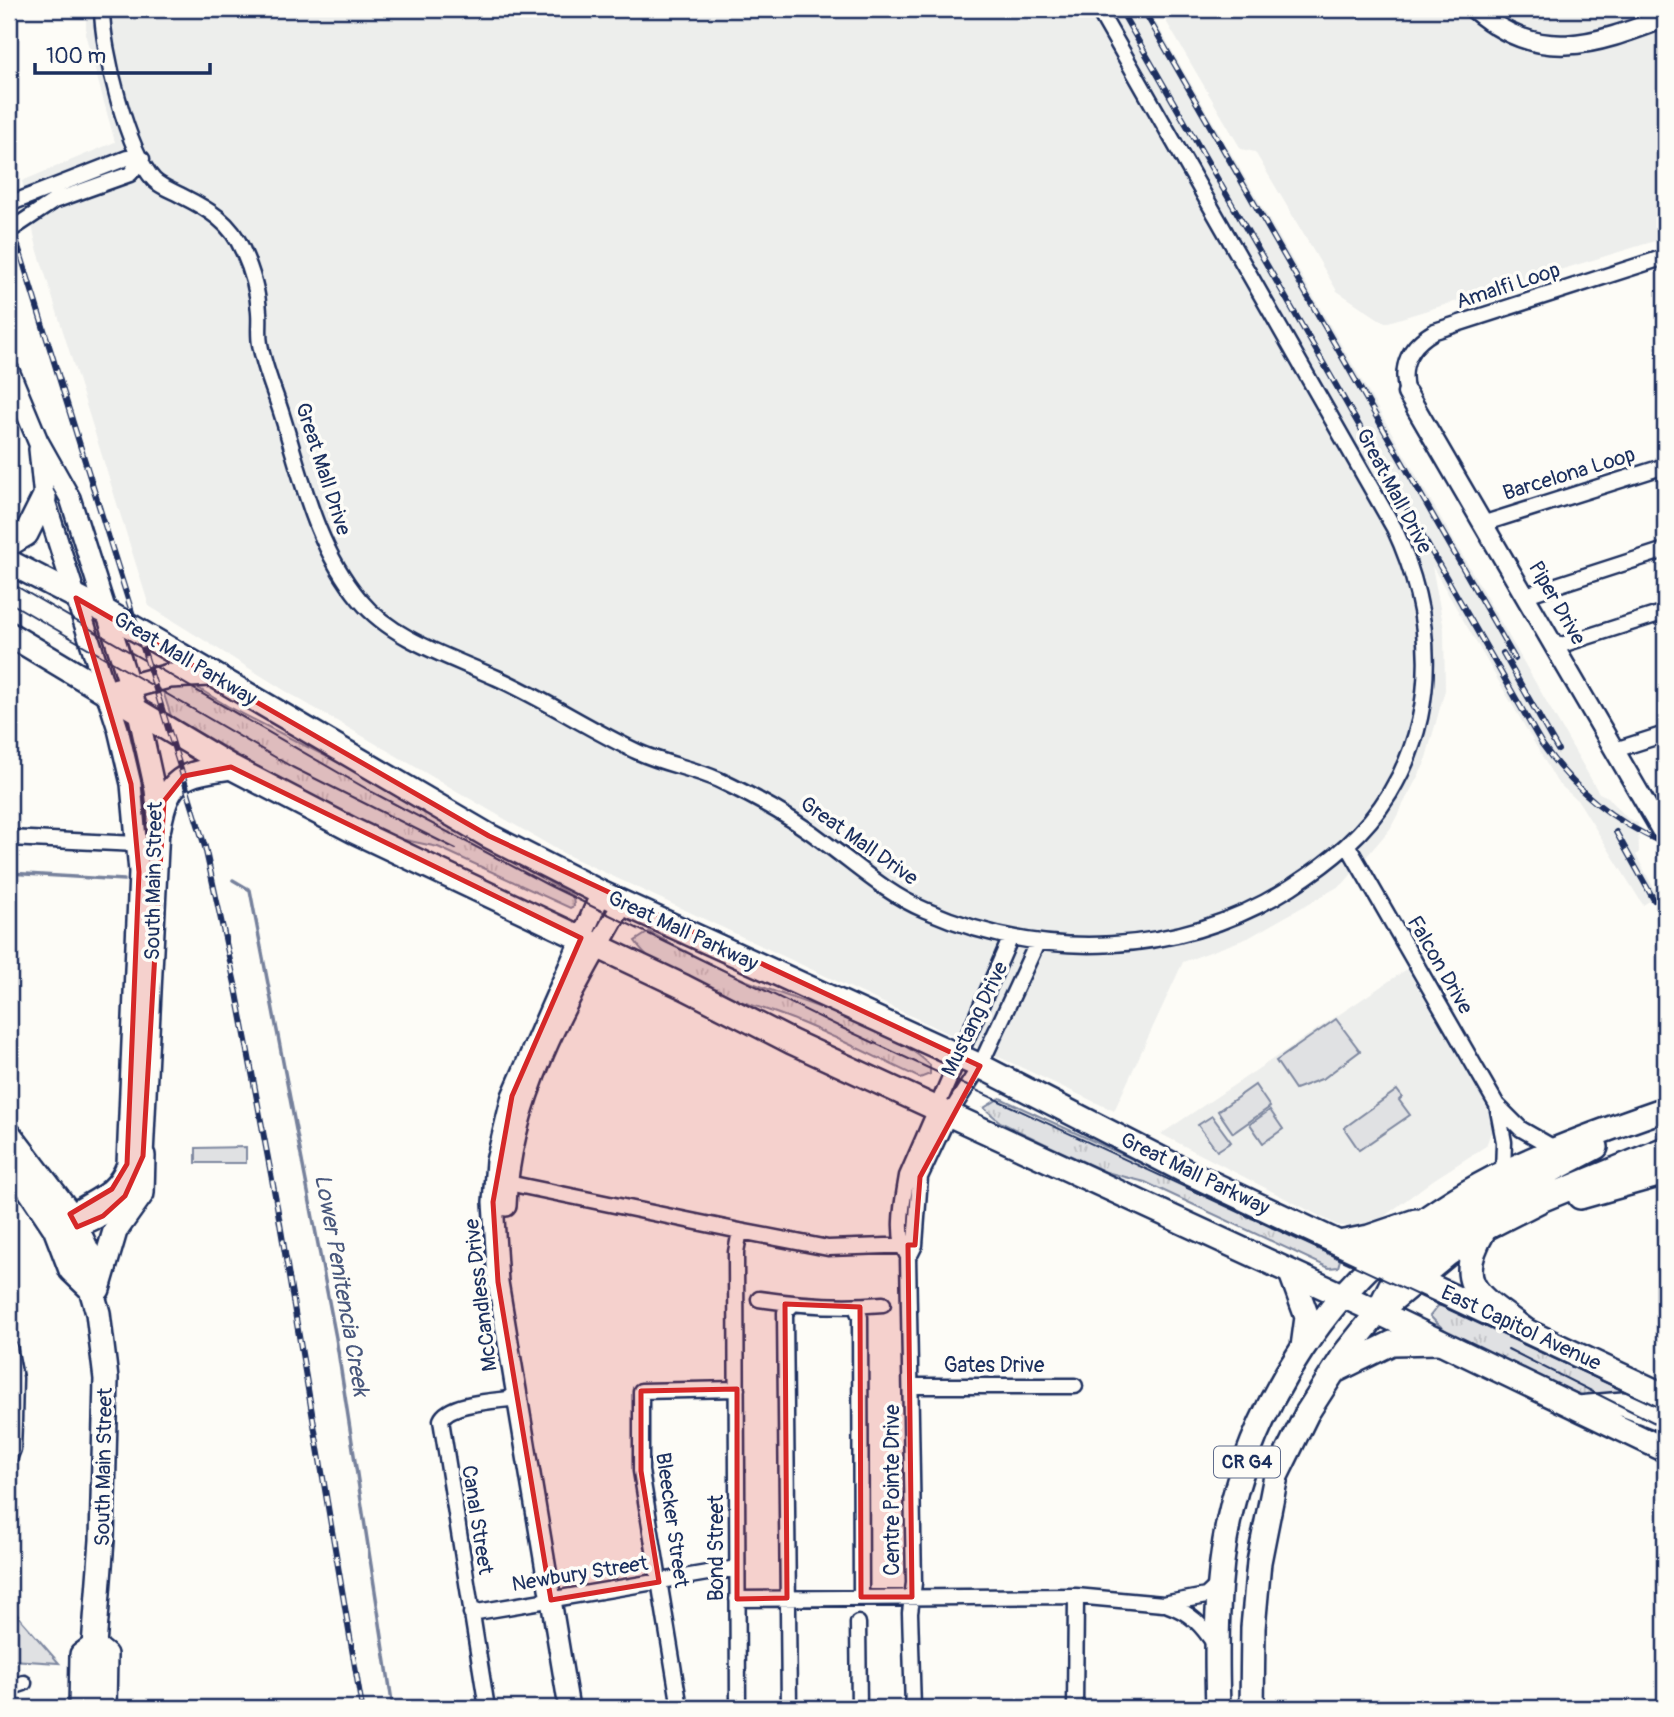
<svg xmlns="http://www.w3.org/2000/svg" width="1674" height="1717" viewBox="0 0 1674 1717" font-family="Pangolin,sans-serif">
  <defs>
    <pattern id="grass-tufts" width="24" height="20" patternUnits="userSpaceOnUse" patternTransform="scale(1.75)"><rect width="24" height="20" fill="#e0e1e3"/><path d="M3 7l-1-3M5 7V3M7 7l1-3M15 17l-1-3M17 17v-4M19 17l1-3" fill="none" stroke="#c0c1c5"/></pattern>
  </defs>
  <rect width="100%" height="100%" fill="#fdfcf7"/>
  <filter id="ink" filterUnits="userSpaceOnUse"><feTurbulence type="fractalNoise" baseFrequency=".0143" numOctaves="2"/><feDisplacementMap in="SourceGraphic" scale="14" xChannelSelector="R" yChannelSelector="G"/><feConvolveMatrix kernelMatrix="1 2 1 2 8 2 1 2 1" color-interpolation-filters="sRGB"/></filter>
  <g filter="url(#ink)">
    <path fill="#edeeec" d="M86,9H1148L1599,793L1608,797L1627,818L1638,823L1639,852L1636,855L1658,896L1643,905L1579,802L1557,782L1432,566L1444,629L1445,690L1424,765L1390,829L1343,884L1248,938L1183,962L1114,1111L563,853L292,695L149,606L37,248L22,181L115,142L86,37Z
      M1159,9H1665V238L1385,323L1337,291L1255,152L1241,149Z
      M1407,969L1486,1105L1496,1132H1491L1486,1146L1433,1180L1374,1224L1355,1228L1337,1225L1161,1134Z"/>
    <path fill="url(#grass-tufts)" stroke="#7e88a0" stroke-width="2" d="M185,680L229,707L347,767L573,896L574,906L570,908L438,847L391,837L297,790L171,716L161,685Z
      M649,932C684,950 719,970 755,984C805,1004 892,1028 930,1065V1074L920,1078C879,1059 839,1038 797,1021C749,1000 665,987 635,941Z
      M1000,1098L1331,1251L1340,1260L1338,1267L1329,1268L1145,1182L1106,1172L1058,1150L1000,1122L984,1108Z
      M1449,1305L1665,1403V1432C1610,1405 1553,1385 1498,1358C1474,1347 1448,1337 1430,1316L1438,1306Z"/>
    <path fill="#e0e1e3" stroke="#7e88a0" stroke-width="2" d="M1336,1019L1360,1051L1324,1078L1295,1089L1276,1061Z
      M1255,1085L1270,1107L1233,1133L1218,1111Z
      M1397,1090L1402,1097L1399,1100L1410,1115L1359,1150L1344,1128Z
      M1270,1110L1283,1129L1263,1143L1250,1124Z
      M1212,1116L1231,1142L1217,1151L1198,1125Z
      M246,1147V1163H196V1148Z
      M12,1609L59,1663L12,1660Z"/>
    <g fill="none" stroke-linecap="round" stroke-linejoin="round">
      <path stroke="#76819c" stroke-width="3.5" d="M9,873L124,880
        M233,880L250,890L336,1338L393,1708"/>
      <g stroke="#1b2f5e" stroke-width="19">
        <path id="minor" d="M102,9C102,48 127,151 154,180C161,187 173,191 182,196C208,209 231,222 243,251C251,269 258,292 259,312C260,323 258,333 260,344C264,368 275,392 282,415C302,479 316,547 360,600C393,640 451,657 497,678C546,700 590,730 638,752C664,764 693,768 719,780C757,798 795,819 828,845C859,868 889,895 925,910C1044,962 1181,957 1291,887C1331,861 1365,834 1390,793C1440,710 1434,613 1394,528L1098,9
          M9,204L127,158L142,159
          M9,231L54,201L130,174L142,159
          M1407,393C1399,365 1410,345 1435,331L1665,257
          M1485,523L1665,466
          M1526,595L1665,550
          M1555,647L1665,612
          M1615,750L1665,734
          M9,838L137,844
          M1348,846L1497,1105L1521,1129L1556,1149
          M1497,1105L1504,1142L1503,1173
          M508,1183L740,1231
          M911,1253L915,1245L920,1177L950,1113L980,1066L1037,943
          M759,1299C800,1305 841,1308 883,1304
          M856,1307L860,1317L861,1597
          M9,1347L15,1378L14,1422L9,1428
          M913,1386H1075
          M9,1459L13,1449L14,1422
          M737,1599L1076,1596L1163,1604L1206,1596L1220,1583
          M1168,1605C1191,1613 1202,1625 1215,1645
          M471,1613L737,1568
          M858,1623L859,1708
          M9,1688L24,1683
          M487,1708L441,1420C449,1402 498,1401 517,1398
          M680,1708L641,1471V1391L737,1389
          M738,1708L736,1252L740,1231L828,1248L915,1245
          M789,1708L785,1312L793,1304
          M913,1708L910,1613L914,1583L908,1257C895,1235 903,1201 907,1176L1010,939
          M1075,1708L1076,1596"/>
      </g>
      <g stroke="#1b2f5e" stroke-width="23">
        <path id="tertiary" d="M1474,9C1539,65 1593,45 1665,18
          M1407,393L1665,837"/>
      </g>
      <g stroke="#1b2f5e" stroke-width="24">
        <path id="secondary" d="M9,371L38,441L70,498L138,712L155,790L159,827L143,1156C129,1196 106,1225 61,1228
          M39,449L44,498L118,729L131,784L139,872L127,1164C113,1201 85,1199 61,1223
          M506,1206C509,1098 571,994 623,903
          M569,1708L498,1282L493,1202L496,1161L512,1096L601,893"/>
      </g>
      <g stroke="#1b2f5e" stroke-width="28">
        <path id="primary" d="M9,544L26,534L44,498
          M9,562L108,613L489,836L601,893L980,1066L1181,1169L1665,1396
          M9,634L231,767L354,831L684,987L792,1042L1378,1312L1665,1450
          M106,693L169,676L210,674
          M159,827C168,776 183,774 231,767
          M9,1134L70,1214L93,1263L91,1289L98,1313L106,1379L102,1540L94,1646
          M9,1159L55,1228L71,1270L91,1289
          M98,1289L115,1231L142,1193L143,1156
          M1578,1408L1623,1404L1665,1420
          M94,1646L105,1655L104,1708
          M81,1708L82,1655L94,1646"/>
      </g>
      <g stroke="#1b2f5e" stroke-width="28">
        <path id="trunk" d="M1580,1197L1665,1173
          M1483,1232C1451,1288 1483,1297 1525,1330
          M1339,1243L1369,1237L1416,1221
          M1291,1273L1307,1317L1303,1347
          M1381,1305L1398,1271L1411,1257L1486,1205L1596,1147
          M1335,1371L1392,1343L1439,1342
          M1218,1708C1216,1645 1216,1581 1229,1519C1254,1401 1332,1285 1430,1216C1501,1166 1584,1137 1665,1109
          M1252,1708L1253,1628L1259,1562L1276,1476L1307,1413L1346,1352L1378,1312L1448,1254L1486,1228L1543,1199L1665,1149"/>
      </g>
      <use href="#minor" stroke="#fdfcf7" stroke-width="14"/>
      <use href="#tertiary" stroke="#fdfcf7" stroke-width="18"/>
      <use href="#secondary" stroke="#fdfcf7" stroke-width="19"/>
      <use href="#primary" stroke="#fdfcf7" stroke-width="23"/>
      <use href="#trunk" stroke="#fdfcf7" stroke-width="23"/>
      <path stroke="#1b2f5e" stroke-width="2" d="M9,582L372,792L548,885L840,1027L1665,1410
        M9,602L292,767L456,849
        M1508,1349L1665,1428"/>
      <g stroke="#1b2f5e" stroke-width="6">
        <path id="rail" d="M1120,9L1542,744C1575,791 1613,821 1665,844
          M1143,9L1515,659
          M9,217L205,847L237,993L277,1206L362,1708
          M1503,653L1558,750
          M1616,832L1654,900"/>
      </g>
      <use href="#rail" stroke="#fdfcf7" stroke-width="3.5" stroke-dasharray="10" stroke-linecap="butt"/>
    </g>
  </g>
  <path fill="#d62828" fill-opacity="0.2" stroke="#d62828" stroke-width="5" stroke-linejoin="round" d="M76,598L489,836L980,1066L920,1177L915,1245H908L912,1597H861L860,1307L785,1304L787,1598L737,1599V1389L641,1391V1471L659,1582L551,1600L498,1282L493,1202L512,1096L581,938L231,767L184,776L164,801L143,1156L125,1196L103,1216L77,1227L70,1214L112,1189L127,1164L139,872L131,784Z"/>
  <g text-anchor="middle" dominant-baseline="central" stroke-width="7" stroke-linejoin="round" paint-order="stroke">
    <rect fill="#fdfcf7" stroke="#5f6c8c" stroke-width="2" x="1214" y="1446.5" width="66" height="31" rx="5"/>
    <g font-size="19" font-weight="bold" fill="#1b2f5e">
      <text x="1247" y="1462">CR G4</text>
    </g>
    <g font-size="21" fill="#1b2f5e" stroke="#fdfcf7">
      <text transform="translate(1508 286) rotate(-18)">Amalfi Loop</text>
      <text transform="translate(323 469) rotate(72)">Great Mall Drive</text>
      <text transform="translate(1569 474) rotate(-17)">Barcelona Loop</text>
      <text transform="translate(1394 491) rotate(62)">Great Mall Drive</text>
      <text transform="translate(1557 603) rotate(60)">Piper Drive</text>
      <text transform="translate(185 659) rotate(31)">Great Mall Parkway</text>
      <text transform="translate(859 841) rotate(35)">Great Mall Drive</text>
      <text transform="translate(154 881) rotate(-89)">South Main Street</text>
      <text transform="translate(683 931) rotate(25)">Great Mall Parkway</text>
      <text transform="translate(1440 965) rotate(60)">Falcon Drive</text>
      <text transform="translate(975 1019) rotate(-64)">Mustang Drive</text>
      <text transform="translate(1195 1174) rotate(26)">Great Mall Parkway</text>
      <text transform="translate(481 1295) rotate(-97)">McCandless Drive</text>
      <text transform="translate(1521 1328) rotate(25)">East Capitol Avenue</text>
      <text x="994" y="1365">Gates Drive</text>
      <text transform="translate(104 1467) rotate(-89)">South Main Street</text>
      <text transform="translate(892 1490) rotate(-90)">Centre Pointe Drive</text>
      <text transform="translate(477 1520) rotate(81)">Canal Street</text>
      <text transform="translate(672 1520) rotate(82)">Bleecker Street</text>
      <text transform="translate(716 1548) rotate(-90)">Bond Street</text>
      <text transform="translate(580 1574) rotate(-9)">Newbury Street</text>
    </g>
    <g font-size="23" font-style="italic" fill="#49587d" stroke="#fdfcf7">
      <text transform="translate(342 1285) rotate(80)">Lower Penitencia Creek</text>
    </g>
  </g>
  <rect width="1674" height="1717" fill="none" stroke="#fdfcf7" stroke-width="35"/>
  <rect x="18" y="18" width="1639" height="1682" fill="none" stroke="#1b2f5e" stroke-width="2.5" filter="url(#ink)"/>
  <path d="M35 63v10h175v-10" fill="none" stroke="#1b2f5e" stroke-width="3.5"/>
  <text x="46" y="63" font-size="21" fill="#1b2f5e" stroke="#fdfcf7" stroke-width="5" paint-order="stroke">100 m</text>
</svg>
